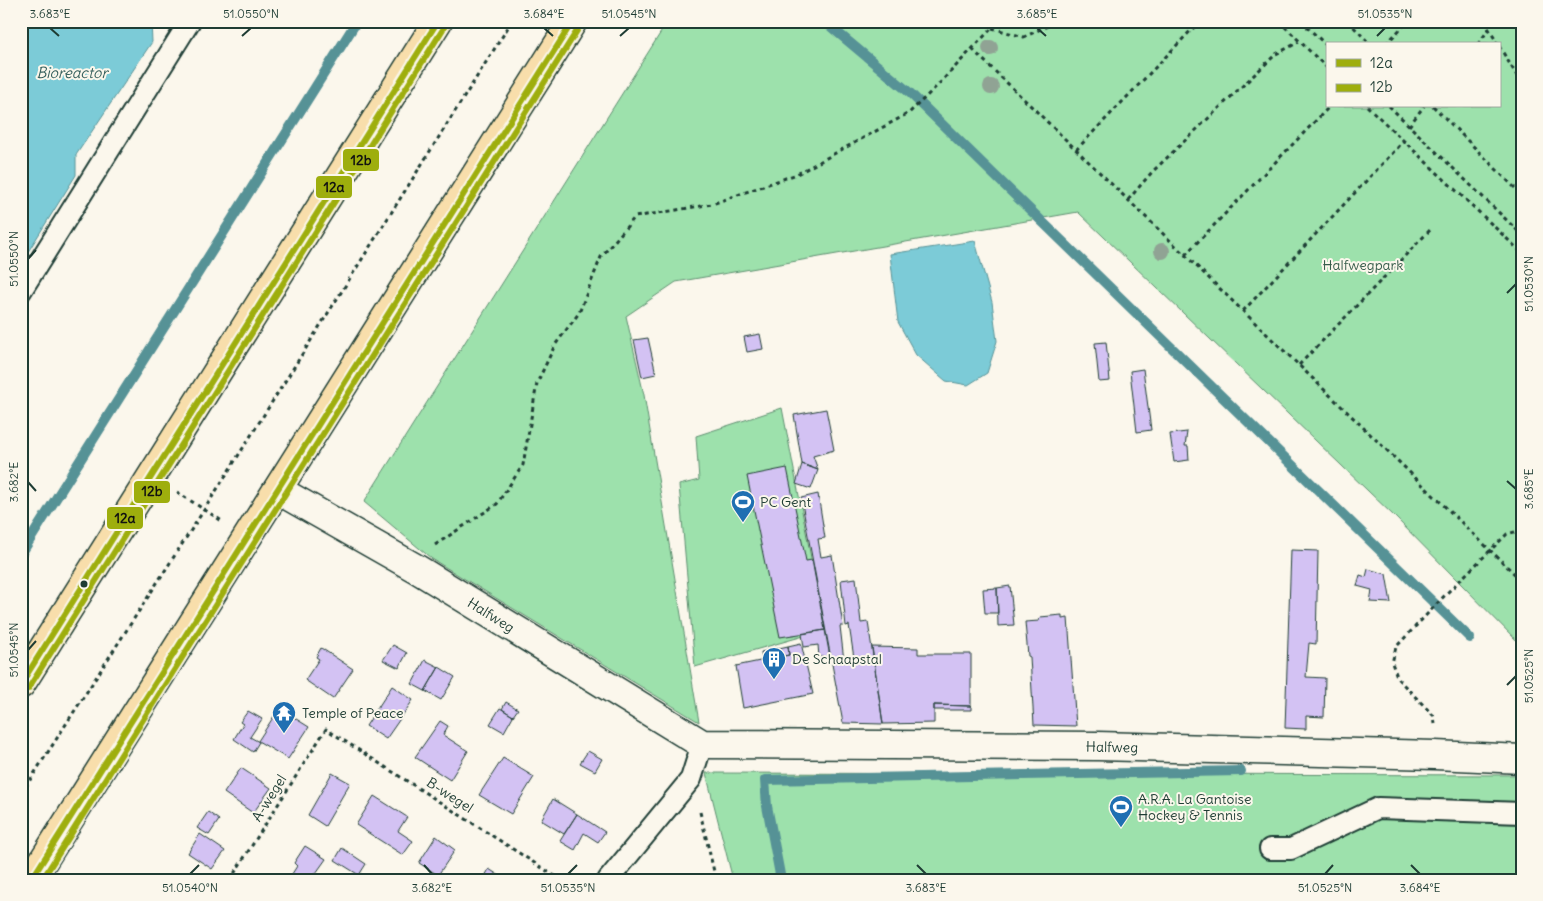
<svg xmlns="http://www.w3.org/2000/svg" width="1543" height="901" viewBox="0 0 1543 901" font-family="Delius,sans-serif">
  <rect width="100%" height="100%" fill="#fbf7ec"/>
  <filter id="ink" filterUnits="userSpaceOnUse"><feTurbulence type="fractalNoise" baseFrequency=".02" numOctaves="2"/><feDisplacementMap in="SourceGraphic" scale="10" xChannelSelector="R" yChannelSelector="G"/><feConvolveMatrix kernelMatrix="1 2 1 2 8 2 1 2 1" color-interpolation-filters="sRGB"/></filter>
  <g filter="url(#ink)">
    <path fill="#9de1ac" stroke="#5e8f70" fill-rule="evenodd" d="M668,21H1522V646L1394,516L1078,212L676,282L626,316L644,395L699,722L432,559L364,502ZM1327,44H1499V106H1327Z
      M782,408L825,630L695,667L679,485L699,480L696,436Z
      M706,773L1522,775V880H733Z"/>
    <path fill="#7ccbd7" stroke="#579296" d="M21,21H151L152,42L76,155V175L21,263Z
      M975,241L992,302L997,341L987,373L968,385L946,381L916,355L898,322L890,254Z"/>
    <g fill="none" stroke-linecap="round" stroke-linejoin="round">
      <path stroke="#579296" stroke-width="10" d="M824,21L910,93L1470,638
        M21,554L357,21
        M781,880L767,806L765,780L1241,771"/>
    </g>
    <path fill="#d3c2f3" stroke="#1f3d34" d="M760,334L763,349L747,352L744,337Z
      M648,338L656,374L642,377L634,340Z
      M1106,342L1110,381L1099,382L1095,343Z
      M1143,369L1151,430L1137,432L1130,371Z
      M826,409L834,450L813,456L818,470L802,464L794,415Z
      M1187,432L1185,446H1188L1189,460L1174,462L1170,434Z
      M802,464L818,470L811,489L796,484Z
      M787,468L806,561L812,560L825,630L780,637L747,476Z
      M818,494L825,538L818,539L821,557L832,555L843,626H840L844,661L854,658L849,625L846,626L841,580L856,578L861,623L868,622L883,724L843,723L801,498Z
      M1291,550L1318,551L1316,644L1309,643L1306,677L1325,678L1324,717L1306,716V729L1285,728Z
      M1368,569L1386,574L1391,603L1370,602L1372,590L1357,586L1360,575L1366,577Z
      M1010,586L1014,625L998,626L997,588Z
      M997,588L998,613H985L983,589Z
      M1062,615V619L1068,618L1076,726L1034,725L1030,657L1028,656L1025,622L1039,621L1040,617Z
      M825,630L830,657H819L818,645L804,647L802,634Z
      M801,643L813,694L743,708L736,666L789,655L788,646Z
      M393,645L407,653L399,668L383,660Z
      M788,646L789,655L762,660L761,652Z
      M872,647L918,648V654H971V706L934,705V723L883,724Z
      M321,648L353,669L333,699L305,680L319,659L316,657Z
      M425,660L439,667L425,691L412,684Z
      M439,667L455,677L441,700L425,691Z
      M392,686L413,700L386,739L366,726Z
      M506,702L518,709L513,716L502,709Z
      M934,705L971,706V710H934Z
      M500,708L513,716L504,732L490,724Z
      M248,711L262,719L250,737L259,742L253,752L234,739L243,724L240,722Z
      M285,712L309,727L288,759L258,741L276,713L282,717Z
      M440,721L448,726L443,735L468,751L450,780L415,757Z
      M588,751L602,759L595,771L580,763Z
      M503,758L534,777L511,814L479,795Z
      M241,768L271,788L253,813L224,793Z
      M332,773L350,783L325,826L308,815Z
      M374,796L407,817L398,831L413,841L403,855L356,825Z
      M553,799L577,814L564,834L541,820Z
      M208,812L219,820L209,835L197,828Z
      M577,814L605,832L598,842L584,833L575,850L560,841Z
      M200,834L225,851L212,869L188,853Z
      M436,836L455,850L438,875L419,863Z
      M305,846L326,859L311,880H294L290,877L297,866L294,863Z
      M342,848L366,864L359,875L335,860Z
      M489,869L506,880H483Z"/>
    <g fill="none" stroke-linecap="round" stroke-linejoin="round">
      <g stroke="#1f3d34" stroke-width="24">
        <path id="lane" d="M21,291L190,21
          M1270,849H1291L1378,808L1522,813
          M608,880L691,779L702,744"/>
      </g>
      <g stroke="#1f3d34" stroke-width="31">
        <path id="street" d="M278,490L417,569L702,744L1098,746L1435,755L1522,759"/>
      </g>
      <g stroke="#1f3d34" stroke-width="31">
        <path id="highway" d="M21,684L438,21
          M31,880L573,21"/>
      </g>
      <path stroke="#1f3d34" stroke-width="3" stroke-dasharray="4 4" stroke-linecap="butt" d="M1279,21L1327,68
        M1301,21L1327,46
        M1348,21L1370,44
        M1484,21L1498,44
        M992,28L1024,37L1058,21
        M1386,44L1408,21
        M1478,44L1489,29
        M1499,46L1522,84
        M972,49L1522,581
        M1367,106L1522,253
        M1389,106L1522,235
        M1433,106L1522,195
        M1409,126L1424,106
        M1076,150L1200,21
        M1128,200L1152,172L1276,54L1299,42
        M1185,255L1330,106
        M1243,311L1404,141
        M1299,365L1431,229
        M177,492L222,521
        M435,545L497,504L523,465L537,383L555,345L579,313L601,257L635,217L712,204L797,174L909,113L936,87L992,28L991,21
        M1435,724L1434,716L1398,679L1392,663L1396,647L1448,592L1507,534L1522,530
        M21,794L204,510L512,21
        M700,812L716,880
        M230,880L326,729L561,880"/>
      <use href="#lane" stroke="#fbf7ec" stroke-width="20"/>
      <use href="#street" stroke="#fbf7ec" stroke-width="28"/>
      <use href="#highway" stroke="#f8deab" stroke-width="28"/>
      <g stroke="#fbf7ec" stroke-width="10">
        <path id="bus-1" d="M21,684L438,21
          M31,880L573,21"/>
      </g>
      <g stroke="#fbf7ec" stroke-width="10">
        <path id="bus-2" d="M28,689L445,26
          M42,880L580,26"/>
      </g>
      <use href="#bus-1" stroke="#9eae0d" stroke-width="6"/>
      <use href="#bus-2" stroke="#9eae0d" stroke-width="6"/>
    </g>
    <g fill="#90a394">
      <circle cx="990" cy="48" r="8"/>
      <circle cx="991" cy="87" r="8"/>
      <circle cx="1162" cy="251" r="8"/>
    </g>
  </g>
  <path fill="none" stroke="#1f3d34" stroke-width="2" d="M50,28L59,36M544,28L553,36M1037,28L1046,36M242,36L251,28M620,36L629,28M1377,36L1385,28M28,259L36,250M1507,293L1516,284M1507,481L1516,489M28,482L36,491M28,650L36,641M1507,685L1516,676M424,865L432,874M917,865L926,874M1411,865L1420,874M190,874L199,865M568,874L577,865M1325,874L1333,865"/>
  <defs>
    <g id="stadium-pin" transform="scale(1.25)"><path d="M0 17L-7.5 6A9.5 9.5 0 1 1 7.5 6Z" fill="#1f6fb2" stroke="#fbf7ec"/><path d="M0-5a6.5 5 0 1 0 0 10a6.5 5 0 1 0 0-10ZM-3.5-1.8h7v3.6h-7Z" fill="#fff"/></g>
    <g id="building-pin" transform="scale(1.25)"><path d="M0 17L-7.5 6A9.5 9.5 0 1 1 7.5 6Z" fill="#1f6fb2" stroke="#fbf7ec"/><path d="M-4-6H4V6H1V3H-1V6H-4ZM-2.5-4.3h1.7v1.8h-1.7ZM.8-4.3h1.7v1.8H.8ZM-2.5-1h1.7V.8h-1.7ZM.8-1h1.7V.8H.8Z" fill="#fff"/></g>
    <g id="temple-pin" transform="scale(1.25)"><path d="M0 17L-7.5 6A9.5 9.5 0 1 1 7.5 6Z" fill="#1f6fb2" stroke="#fbf7ec"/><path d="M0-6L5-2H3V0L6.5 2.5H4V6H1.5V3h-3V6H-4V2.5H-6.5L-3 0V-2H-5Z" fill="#fff"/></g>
  </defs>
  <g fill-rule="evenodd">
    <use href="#stadium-pin" x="743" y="502"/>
    <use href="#building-pin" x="774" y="659"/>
    <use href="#temple-pin" x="284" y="713"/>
    <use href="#stadium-pin" x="1121" y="807"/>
  </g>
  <circle fill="#1f3d34" stroke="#fbf7ec" stroke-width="2" cx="84" cy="584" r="4.5"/>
  <g text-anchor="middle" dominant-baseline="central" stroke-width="4" stroke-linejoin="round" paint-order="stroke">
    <g font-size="14" fill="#385e4c" stroke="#fbf7ec">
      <text x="1363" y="265">Halfwegpark</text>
    </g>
    <g font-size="14" fill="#1f3d34" stroke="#fbf7ec" text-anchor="start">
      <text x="760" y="502">PC Gent</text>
      <text x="792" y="659">De Schaapstal</text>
      <text x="302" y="713">Temple of Peace</text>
      <text x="1138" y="799">A.R.A. La Gantoise<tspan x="1138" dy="16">Hockey &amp; Tennis</tspan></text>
    </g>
    <g font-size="14" fill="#1f3d34" stroke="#fbf7ec">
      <text transform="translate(491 615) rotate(32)">Halfweg</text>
      <text transform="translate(1112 747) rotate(1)">Halfweg</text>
      <text transform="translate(450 795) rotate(33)">B-wegel</text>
      <text transform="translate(269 798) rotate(-58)">A-wegel</text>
    </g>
    <g font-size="15" font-style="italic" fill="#36605d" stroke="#fbf7ec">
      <text x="72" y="72">Bioreactor</text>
    </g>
  </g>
  <g stroke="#fbf7ec" stroke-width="2">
    <rect x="342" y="148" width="38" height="24" rx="5" fill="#9eae0d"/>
    <rect x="315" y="175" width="38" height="24" rx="5" fill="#9eae0d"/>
    <rect x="133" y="480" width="38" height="24" rx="5" fill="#9eae0d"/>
    <rect x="106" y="506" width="38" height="24" rx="5" fill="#9eae0d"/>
  </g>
  <g font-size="14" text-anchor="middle" font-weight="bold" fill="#111">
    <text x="361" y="165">12b</text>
    <text x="334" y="192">12a</text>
    <text x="152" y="496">12b</text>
    <text x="125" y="523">12a</text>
  </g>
  <rect width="1543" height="901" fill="none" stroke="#fbf7ec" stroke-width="55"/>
  <rect x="1326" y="42" width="175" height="65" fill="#fbf7ec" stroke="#a3ada2"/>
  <rect x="1336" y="59" width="25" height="8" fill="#9eae0d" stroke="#a3ada2"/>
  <text x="1370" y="68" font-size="15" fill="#1f3d34">12a</text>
  <rect x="1336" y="84" width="25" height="8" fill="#9eae0d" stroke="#a3ada2"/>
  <text x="1370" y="92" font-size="15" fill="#1f3d34">12b</text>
  <rect x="28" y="28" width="1488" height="846" fill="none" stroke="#1f3d34" stroke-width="2"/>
  <g font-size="12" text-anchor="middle" fill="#1f3d34">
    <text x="50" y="18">3.683°E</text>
    <text x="251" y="18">51.0550°N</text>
    <text x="544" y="18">3.684°E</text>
    <text x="629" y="18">51.0545°N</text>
    <text x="1037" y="18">3.685°E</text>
    <text x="1385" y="18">51.0535°N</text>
    <text transform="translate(14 259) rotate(-90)" y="4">51.0550°N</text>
    <text transform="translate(1529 284) rotate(-90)" y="4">51.0530°N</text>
    <text transform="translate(14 482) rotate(-90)" y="4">3.682°E</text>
    <text transform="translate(1529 489) rotate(-90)" y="4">3.685°E</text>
    <text transform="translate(14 650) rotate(-90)" y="4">51.0545°N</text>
    <text transform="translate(1529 676) rotate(-90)" y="4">51.0525°N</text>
    <text x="190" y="892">51.0540°N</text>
    <text x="432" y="892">3.682°E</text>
    <text x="568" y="892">51.0535°N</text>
    <text x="926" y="892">3.683°E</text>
    <text x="1325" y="892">51.0525°N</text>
    <text x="1420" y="892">3.684°E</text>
  </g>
</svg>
